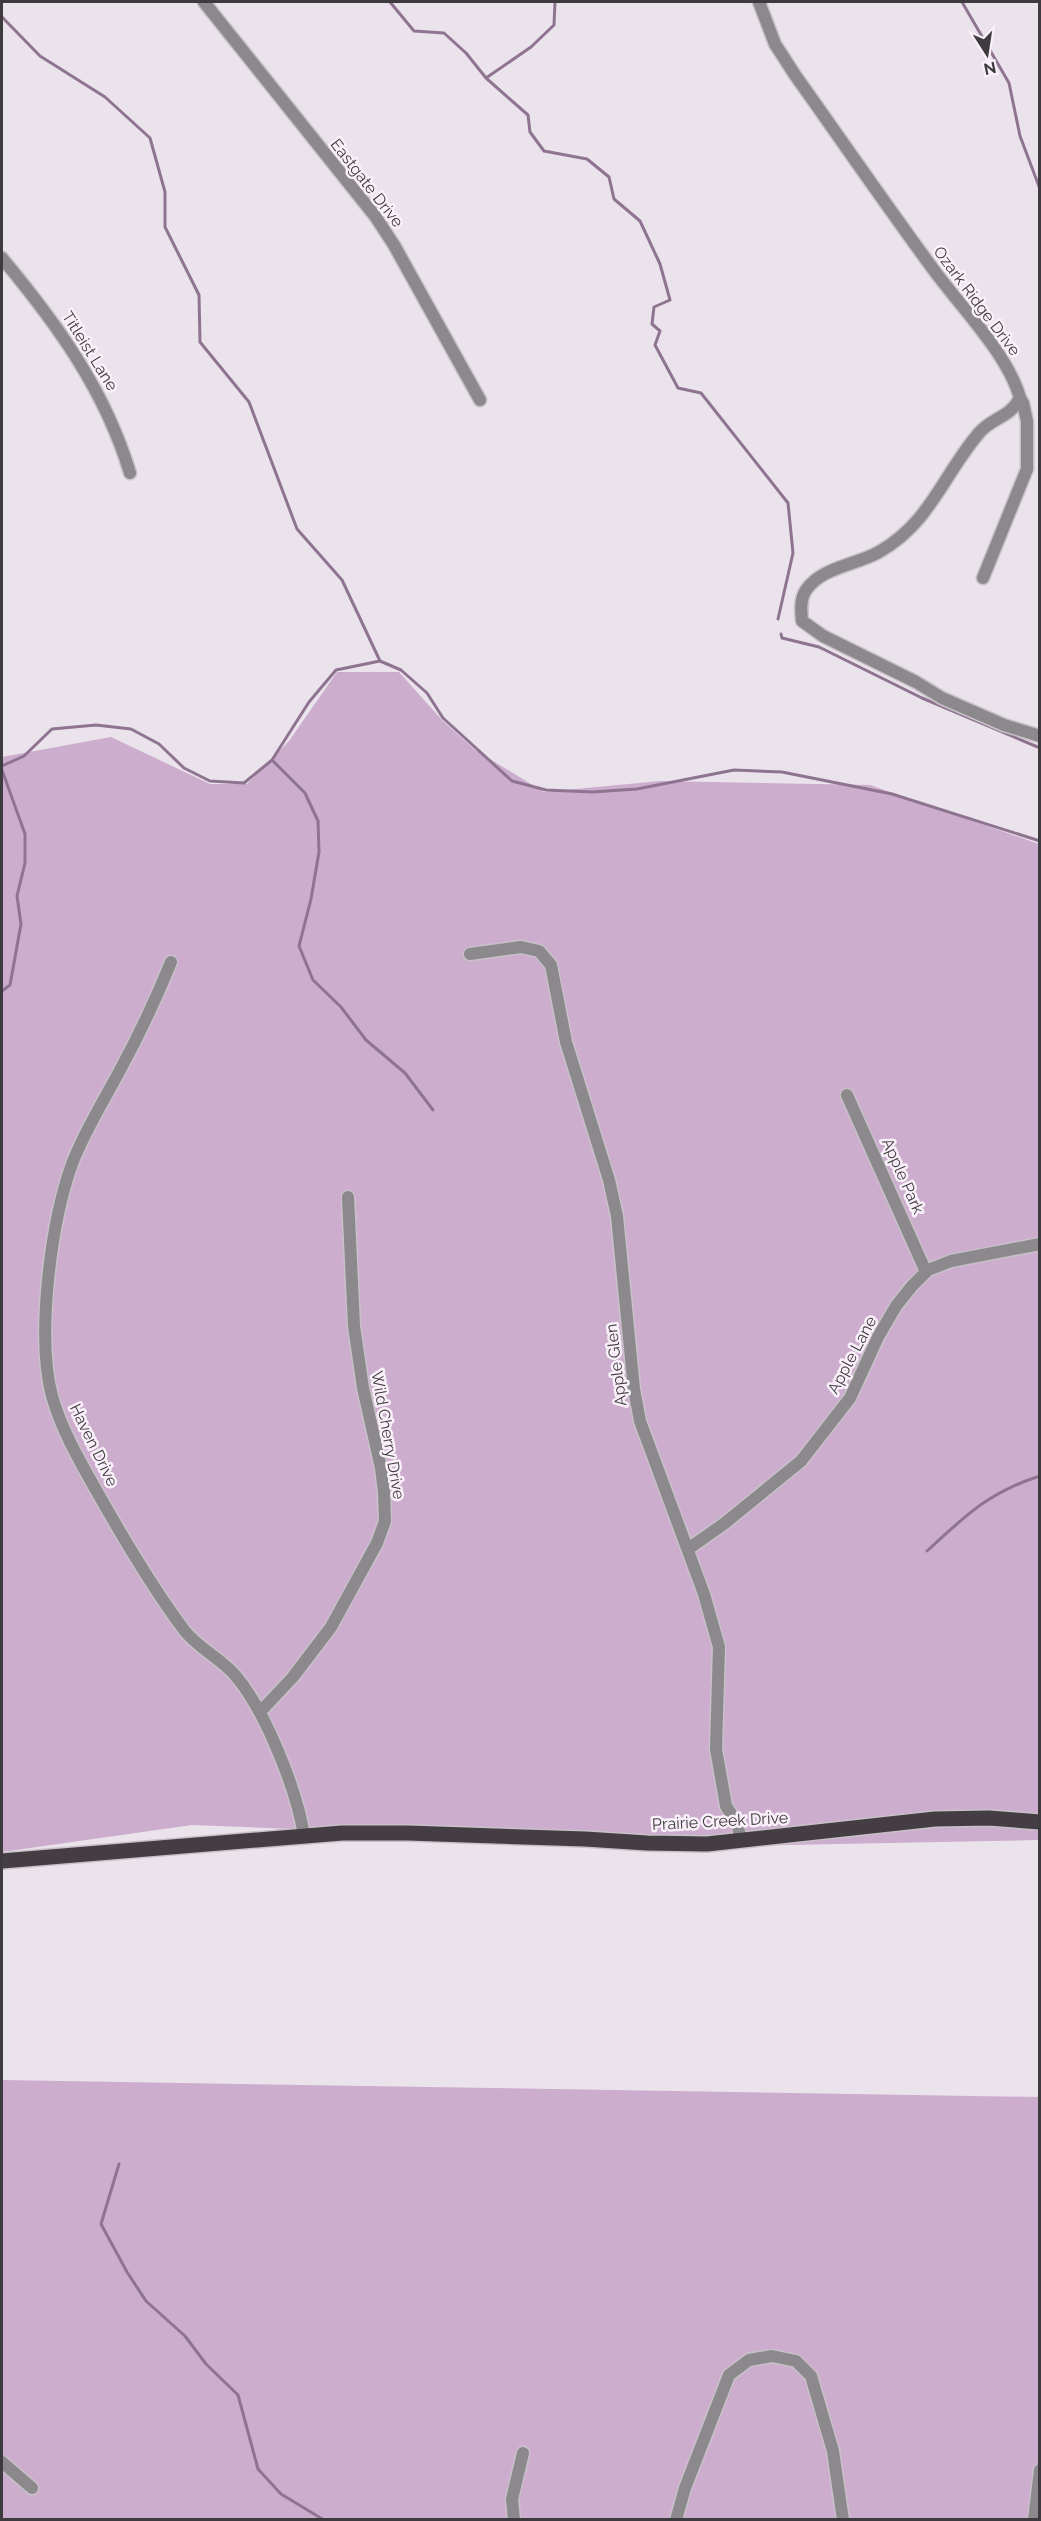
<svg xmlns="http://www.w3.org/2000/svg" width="1041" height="2521" viewBox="0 0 1041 2521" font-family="Raleway,sans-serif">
  <rect width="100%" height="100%" fill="#ebe3ec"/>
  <path fill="#cdadce" d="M337,672H399L442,720L475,750L544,792L660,781L870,785L1039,844V1840L739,1846L192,1825L2,1852V757L111,737L210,784H247L289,741Z
    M2,2080L1039,2097V2519H2Z"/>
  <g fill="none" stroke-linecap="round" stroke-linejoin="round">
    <path stroke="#8f7491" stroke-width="3" d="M390,2L414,31L444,33L466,53L486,78L528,115L530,132L544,151L587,159L609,177L614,199L640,221L660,264L670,300L654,307L652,324L660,331L655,345L678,388L701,393L788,503L793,553L778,619
      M962,2L1009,83L1020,136L1040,189
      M2,17L40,56L105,97L150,138L165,192V227L199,295L200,342L249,402L297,529L342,580L380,661
      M486,78L531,47L554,25L555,2
      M781,634L782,638L819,647L922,698L1040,748
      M273,761L305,793L318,821L319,852L311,899L299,946L313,980L341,1007L366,1040L405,1073L433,1110
      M2,766L24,756L52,729L96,725L131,729L159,744L184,768L210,781L244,783L272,760L309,702L336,670L380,661L401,670L427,693L443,718L512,781L546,790L592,792L637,789L734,770L782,772L892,794L1040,841
      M2,770L25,834V863L17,896L21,924L10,985L2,991
      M927,1551C965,1516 989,1492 1040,1476
      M119,2164L101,2224L127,2272L146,2301L185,2336L206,2364L238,2395L258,2469L281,2494L324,2520"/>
    <g stroke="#c8c1c9" stroke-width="15">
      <path id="minor" d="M204,2L375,216L394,245L480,400
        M759,2L775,44L795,75C842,141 888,208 936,273C963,309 1008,355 1020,398C1009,419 992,417 979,433C943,475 931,522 879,552C856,565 822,567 806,590C800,599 801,611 802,621L823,636L916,682L942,698L1004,725L1040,736
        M2,258C57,324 105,390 130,473
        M983,578L1027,469V421L1023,403L1020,398
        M470,954L521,947L539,951L551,965L566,1042L609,1180L617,1216L634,1389L640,1421L704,1594L719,1647L716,1749L726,1806L737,1823L741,1840
        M171,962C156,999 138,1037 119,1072C104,1100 83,1134 72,1164C51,1222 36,1336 52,1396C62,1432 82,1465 100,1497C126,1543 152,1587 184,1630C198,1648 220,1658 235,1675C265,1710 297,1790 304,1836
        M847,1095L926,1272
        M688,1549L725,1523L801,1461L850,1398L878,1337L896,1306L912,1286L928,1270L951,1261L1040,1244
        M260,1712L293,1677L331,1627L377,1543L385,1521L384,1492L381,1468L363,1388L354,1326L348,1197
        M2,2462L32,2488
        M514,2520L512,2499L523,2453
        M676,2520L685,2488L729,2375L749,2360L772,2356L796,2361L811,2376L833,2451L843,2520
        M1034,2520L1040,2470"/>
    </g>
    <g stroke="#c8c1c9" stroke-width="18">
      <path id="major" d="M2,1861L342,1833H408L585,1839L647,1843L707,1844L935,1819L989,1818L1040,1822"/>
    </g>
    <use href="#minor" stroke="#8c898c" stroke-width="12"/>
    <use href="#major" stroke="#443e44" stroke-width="15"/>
  </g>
  <g text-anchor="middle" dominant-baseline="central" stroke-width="5" stroke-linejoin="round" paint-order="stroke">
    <g font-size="16" fill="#3e3b3e" stroke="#f9f0f9">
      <text transform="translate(367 183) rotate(52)">Eastgate Drive</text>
      <text transform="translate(977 301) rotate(53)">Ozark Ridge Drive</text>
      <text transform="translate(90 351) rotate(58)">Titleist Lane</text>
      <text transform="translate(903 1176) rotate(66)">Apple Park</text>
      <text transform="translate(852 1355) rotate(-62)">Apple Lane</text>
      <text transform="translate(616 1365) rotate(-97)">Apple Glen</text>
      <text transform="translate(388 1435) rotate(80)">Wild Cherry Drive</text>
      <text transform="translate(94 1445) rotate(64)">Haven Drive</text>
      <text transform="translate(720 1821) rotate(-3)">Prairie Creek Drive</text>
    </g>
  </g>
  <rect width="1041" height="2521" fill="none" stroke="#3e3b3e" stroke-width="6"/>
  <g transform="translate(987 54) rotate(168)" stroke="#f9f0f9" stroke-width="4.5" paint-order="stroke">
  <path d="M0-4.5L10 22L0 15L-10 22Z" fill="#3e3b3e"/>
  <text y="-9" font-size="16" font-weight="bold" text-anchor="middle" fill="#3e3b3e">N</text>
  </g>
</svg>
